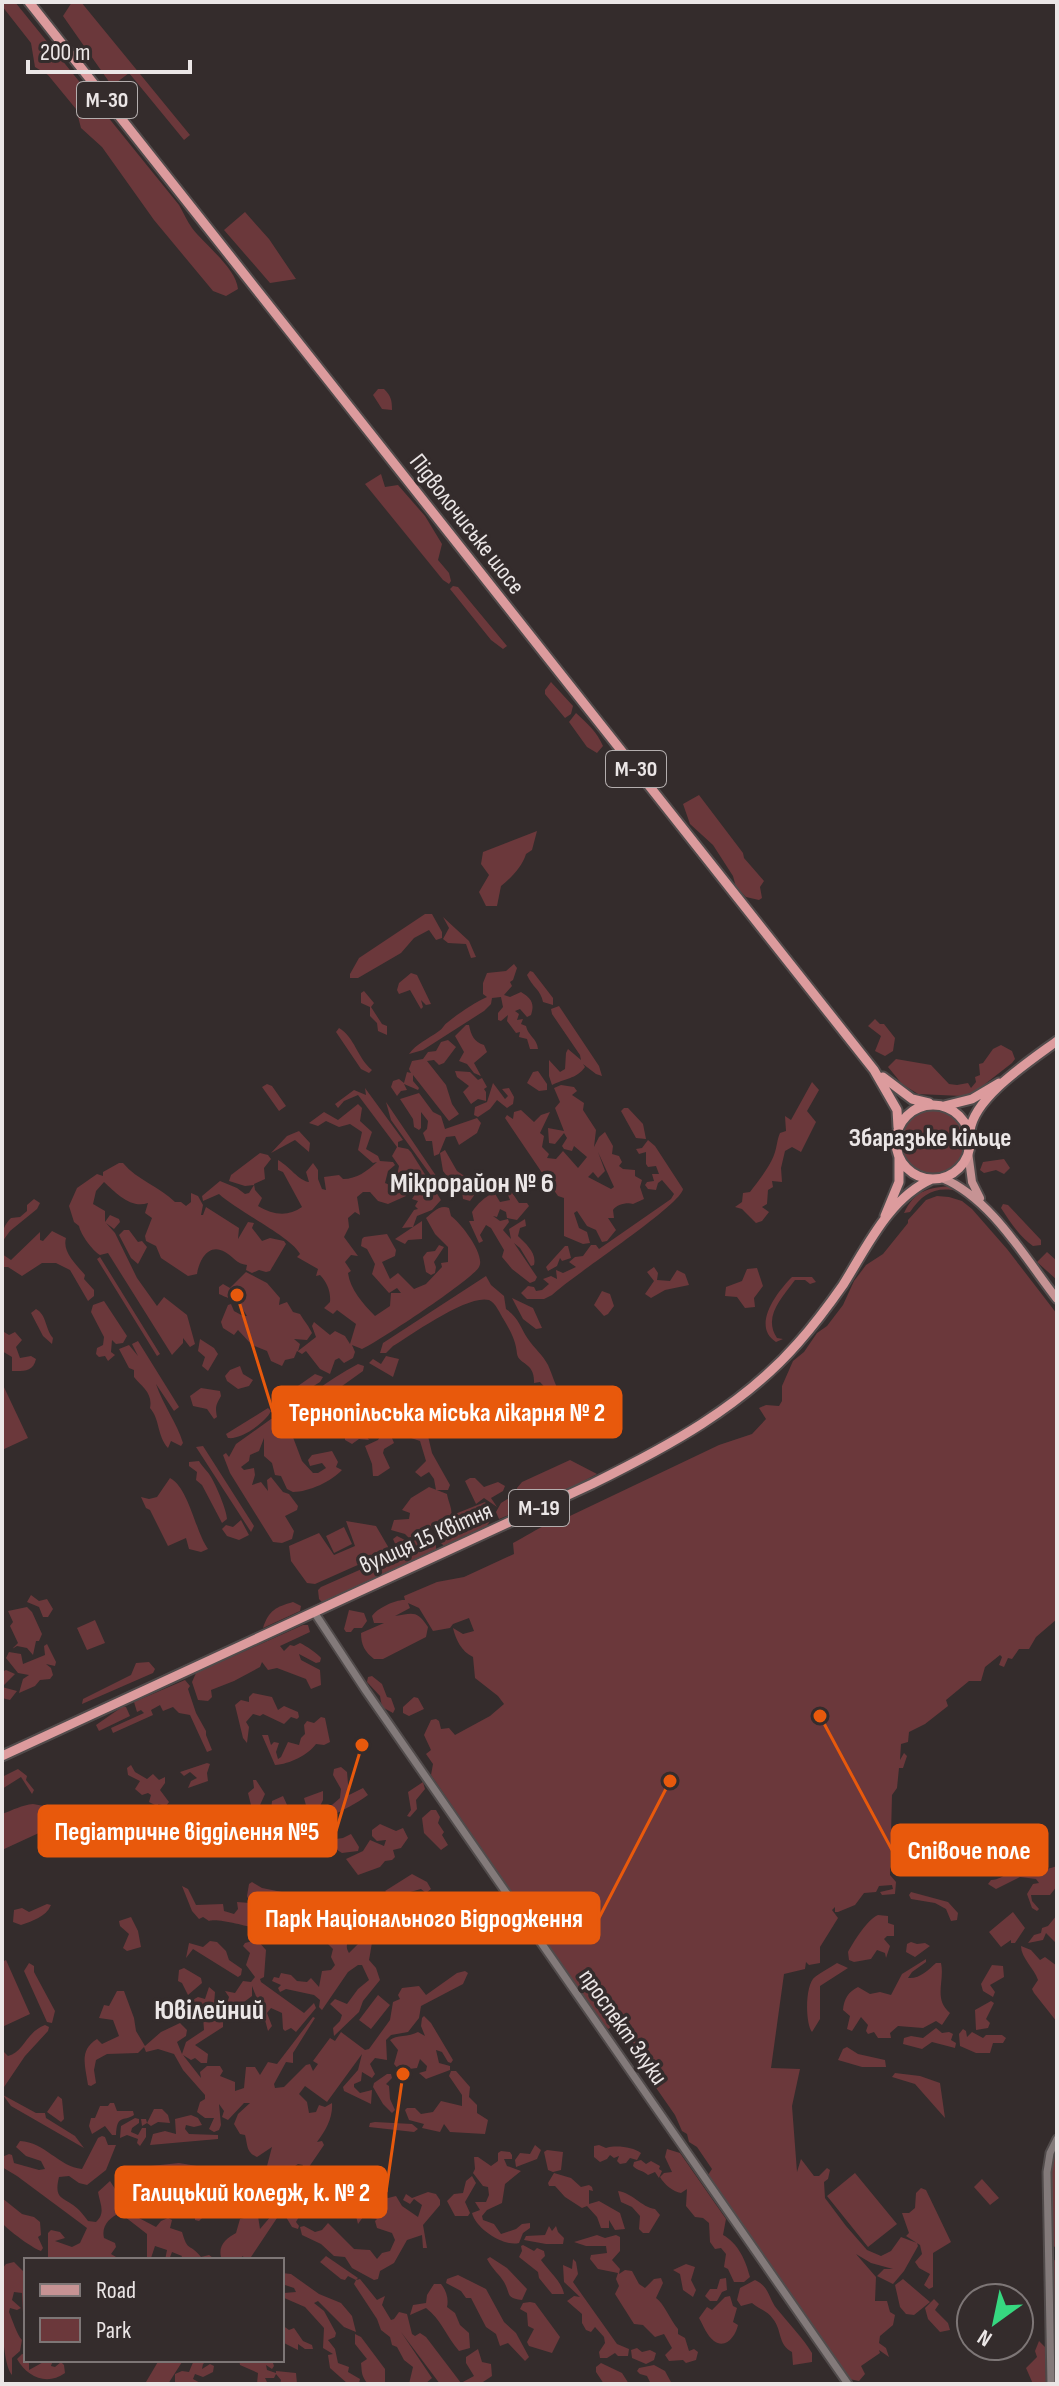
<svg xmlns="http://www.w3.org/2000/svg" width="1059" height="2386" viewBox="0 0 1059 2386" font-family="'Sofia Sans Condensed',sans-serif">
  <rect width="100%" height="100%" fill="#342c2c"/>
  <path fill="#6b383b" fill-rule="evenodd" d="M2,2H15L179,205C183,212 187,221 192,228C205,245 236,268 238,289L226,296L213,291L154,220L102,147L81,128L76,109L48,75L35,67L31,43L2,6Z
    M72,2H81L190,135L184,140L129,73L112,86L63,16Z
    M245,212L269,239L296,279L270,283L224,230Z
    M378,389H384C391,396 392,400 392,410L382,409L373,395Z
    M381,474L385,487L398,485L425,516L442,544L438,560L449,573L451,581L449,584L443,580L365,484Z
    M453,586L458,587L507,646L503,649L491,640L450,589Z
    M551,682L573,706L571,714L565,718L545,694V690Z
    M576,713C587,723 597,732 603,746L597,753L587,747L569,722Z
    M699,795L743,853L744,858L764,881L760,887L762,898L759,900L746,897L736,887L733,876L713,845L690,824L683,804Z
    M537,831L532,850L526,854C522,867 511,878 501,886L497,906H486L479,892L489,875L481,864L483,852Z
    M425,914H432L442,932V938L436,940L429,930L414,938L401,953L358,978H350V974L359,958Z
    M443,917L469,941L476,957L471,958L466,944L448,943L443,939L449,928Z
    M514,964L517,968L513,980L510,982L512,986L504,995L510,997L521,992C531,998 535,1003 531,1015L527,1017L520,1009L515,1011L519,1014L517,1020L523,1019L521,1024L526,1026C528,1036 537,1038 538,1049H530L527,1039L519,1037L520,1032L516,1033L507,1021L508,1015L501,1021L498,1020V1013L503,1007L501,997L492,998L491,1004L484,1011L423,1050L409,1054C416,1044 428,1039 439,1031C443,1029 444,1024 448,1022C459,1013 474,1003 487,997L483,994V983L487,973L506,971Z
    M530,971L533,972L553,998V1005L543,1002C541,990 532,987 527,975Z
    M411,973L417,975L431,1004L426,1005L421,1000L423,1007L421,1009L410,990L399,994L397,990L399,983Z
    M364,991L374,1003L371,1007L382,1024L387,1026V1035L378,1031L377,1023L370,1016V1007L361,1003V993Z
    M559,1006L599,1066L602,1076L596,1074L583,1064L585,1067C577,1079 563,1079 552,1085L549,1076V1060L560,1072L565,1069L566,1053L568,1049L581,1060L580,1055L552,1014L551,1009Z
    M875,1019L880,1024H884L895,1038L893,1051L885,1056L875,1051L881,1036L868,1026Z
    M466,1025H469C471,1035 474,1042 484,1045L487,1052L474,1063L481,1076L474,1073L467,1064L459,1061L464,1052L455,1036Z
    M339,1028C354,1036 358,1059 372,1070L369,1073L361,1069L336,1032Z
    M448,1040L456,1047L444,1063L439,1065L434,1060L427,1061L446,1085L452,1104L459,1114L449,1121L413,1075V1081L419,1088L418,1090L404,1084L407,1090L401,1091L397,1096L391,1087L393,1081L399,1079L404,1083L407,1072L411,1073L409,1069L412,1061L423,1059L428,1052L436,1051L441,1042Z
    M1001,1045L1012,1051L1015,1059L1012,1063L976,1091L962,1096L918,1094L902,1084L888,1067L896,1059L931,1065L949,1084L957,1085L968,1083L971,1088L976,1082L975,1077L980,1075L979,1064L983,1063L993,1049Z
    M455,1071L470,1072L478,1080L482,1078L487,1087L484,1089L486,1092V1101L478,1099L471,1104L463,1092L469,1086L457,1077Z
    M538,1071L547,1084V1090L539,1091L527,1083L533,1072Z
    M812,1082L819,1090L807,1111L816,1122L801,1152L792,1147L785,1151L781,1168L782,1182L772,1181L773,1187L768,1190L767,1204L762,1207L769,1212L762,1221L756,1223L742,1209L735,1207L742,1202L743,1193L750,1192C758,1181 771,1166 775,1152C777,1146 777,1140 780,1133L786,1131L785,1116L791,1120Z
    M493,1083L505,1099L508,1096L502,1089L509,1088L514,1097L513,1104L507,1108L497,1100L490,1109L478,1117L474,1115L475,1107L487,1102Z
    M267,1084L272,1086L286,1106L279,1111L262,1087Z
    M561,1085L574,1087L577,1091L572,1095L584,1103L583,1110L596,1130L594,1147L599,1137L605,1132L613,1146L612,1154L619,1156L622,1162L619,1166L623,1169L635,1170V1176L642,1180L640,1187L644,1199L633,1204C627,1202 616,1205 613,1210L614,1218H608L616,1230L607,1241L602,1242L596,1230L587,1226L577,1211L574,1213L579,1228L587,1232L590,1243L583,1244L564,1236V1198L558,1196L551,1186L505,1118L507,1115L513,1119L514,1112L521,1110L534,1122L541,1115L550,1112L540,1133L544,1136L542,1147L549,1154L547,1158L556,1159L563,1151L578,1168L587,1157L574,1146L572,1151L564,1149L562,1146L567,1138L564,1133L555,1144L549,1143L548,1128L564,1131L555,1108L560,1102L554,1088ZM598,1152L614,1187L611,1189L588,1177L593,1172L598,1178L605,1171Z
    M365,1088L403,1140L398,1142V1147L408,1149L411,1152L441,1200L432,1210L417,1216L413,1227L402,1228L414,1210L418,1209L415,1206L418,1201L412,1199L417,1191V1183L413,1181L395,1185L399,1166L392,1156L397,1147L358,1095L344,1101L338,1108L335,1104L354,1090L366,1095Z
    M419,1093L433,1112L441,1116L445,1129L477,1118L481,1123L477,1133L459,1145L455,1136L446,1137L439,1154L434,1156L432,1141H426L423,1133L427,1129L428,1121L421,1112V1128L419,1130L414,1127L413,1119L400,1099Z
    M386,1102L447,1192L445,1195L391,1120Z
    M358,1104L362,1108L360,1121L372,1132L366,1149L378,1156L380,1161L393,1162L395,1165L388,1171L385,1183L390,1185L393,1192L403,1191L406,1196L388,1204L378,1201L370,1192H363L357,1197L360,1215L355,1212L348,1218L349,1227L344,1237L358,1256L351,1255L345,1262L351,1271L348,1273C350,1289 363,1304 375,1316L390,1306L391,1293H401L397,1288L389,1293L372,1274L375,1264L367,1249L361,1246L362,1239L364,1237L387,1234L396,1250L395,1256L382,1262L390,1279L398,1273L414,1289L426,1284L442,1267L441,1263L448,1262V1247L435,1234L426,1218C433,1212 440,1204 449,1208L451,1216C460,1222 486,1255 479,1267C473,1279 378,1342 362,1349L352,1345L355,1352L353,1358L344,1363L339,1358L335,1360L330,1374L320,1369L306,1351L302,1354L297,1351L294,1358L285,1360L282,1366L271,1361L267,1351L252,1345L238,1330L234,1335L223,1328L221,1322L228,1305L231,1304L234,1311L243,1316H247C236,1297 235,1302 219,1294V1287L223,1284L230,1288L246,1272L267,1283L280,1298L279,1305L287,1302L293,1312L300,1314C303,1319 310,1328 312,1333L307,1340L294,1339L300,1344L298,1351L316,1337L312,1326L314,1322L330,1335L335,1331L345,1336L350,1344L356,1324L337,1310L333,1314L324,1308L330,1302C331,1292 327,1282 320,1275L316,1276L318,1269L297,1257L300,1254C293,1238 236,1210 219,1194L203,1201L202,1196L220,1181L237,1188L245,1194L249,1193L254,1185L245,1186L229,1181L231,1175L260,1153L268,1155L271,1159L264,1168L265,1179L254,1184L255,1190L262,1198L258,1206C273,1215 288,1217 302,1207L283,1172L278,1170V1160C289,1166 299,1181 309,1182L306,1172L313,1163L318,1170V1179L322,1189L326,1190L324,1177L339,1175L343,1179C357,1179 367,1171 377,1162L373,1163L358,1150L362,1132L350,1124L339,1127L326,1121L318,1126L309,1123L324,1112L338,1120Z
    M624,1108H628L643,1124L646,1139L636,1138L621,1111Z
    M901 1141a32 32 0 1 1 64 0a32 32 0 1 1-64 0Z
    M299,1131L310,1143L309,1152L295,1140L271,1153L287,1136Z
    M648,1140L655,1146L683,1189C681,1205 572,1276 552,1295L544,1299H527L521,1293L528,1286L534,1287L536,1291L542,1290L549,1284L543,1279L551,1276L557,1279L556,1270L563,1273L576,1267L569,1262L575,1257L583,1256L591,1245H596L599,1249L671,1199L674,1194L662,1180L658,1183L656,1190L648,1189L645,1185L647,1182L654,1181L652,1174H659L656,1166L648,1167L646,1164V1152L639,1154L636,1149L642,1148Z
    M445,1150L457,1171L469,1179L475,1194L470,1201L463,1199L461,1184H453L443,1171L440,1153Z
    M1004,1159L1010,1168L1004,1174L996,1170L984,1173L980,1170L983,1162Z
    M119,1163H123C137,1180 160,1187 175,1202H181L186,1206L191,1202V1193L198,1196L203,1205L201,1215H203L206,1207L239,1228L238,1239L248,1222L254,1223L252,1228L262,1241L270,1238L284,1241L286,1244L270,1271L266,1272L259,1270L252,1273L246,1270L247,1265C236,1264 234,1257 225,1252C208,1242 199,1261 197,1274L188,1276L161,1258L156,1246L146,1241L145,1236L152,1218L145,1213L148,1203C131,1209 116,1193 104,1182L96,1191L93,1204L105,1211V1222L110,1215L119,1219L120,1222L114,1229L106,1223L115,1233L137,1278L157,1306L164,1297L187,1315L195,1344L190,1347L183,1338V1343L172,1355L108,1253L100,1255C92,1250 81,1235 79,1226L74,1222L69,1206L77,1188L97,1174L103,1176V1172Z
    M951,1186L959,1191C935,1186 923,1193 910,1212L904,1213C915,1190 928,1188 951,1186Z
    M511,1191L519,1203H527L529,1206L517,1220L507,1218L506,1212L500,1209L497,1217L493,1216L500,1221L508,1219L509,1222L503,1230L511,1239L509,1229L525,1219L526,1226L520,1228L518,1236C526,1244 537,1253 534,1265L531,1266L520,1248L514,1243L537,1277L535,1281L530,1283L512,1269L502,1257L504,1250L491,1228L486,1225L480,1235L483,1241L479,1243L469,1221H474L472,1212C478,1203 484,1198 494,1192L500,1202L510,1200L508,1195Z
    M937,1196L949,1197L962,1201L972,1209L1007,1249L1057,1314V1619L1036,1637L1029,1649H1019L1012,1659L1008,1658L1004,1667L999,1665L1002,1657L1000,1655L985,1667L981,1681H969L946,1700L948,1706L925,1724L909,1732L908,1742L901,1744L900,1760L904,1753L907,1756L903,1768H899L897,1788L892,1795L890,1875L896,1882L895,1894L882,1895L880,1892L893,1889L892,1885L879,1886L876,1892L864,1893L855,1905L838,1912H835V1907L832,1910L838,1918L820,1947V1963L809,1965L806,1962L805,1969L784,1974L771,2068L800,2069L792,2106L797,2172L801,2159L814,2176H819L827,2168L830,2170L828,2179L824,2182L825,2198L846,2226L867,2250L881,2256L891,2251L901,2237L917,2243L918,2246L904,2271L893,2284L877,2276L884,2269H893L871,2263L856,2254L876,2277L875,2301H887L890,2312L895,2315L893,2325L880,2336L879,2343L886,2348L889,2357L879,2350L880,2353L861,2366L865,2374L859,2381L849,2379L842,2371L783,2289L779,2277L710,2181L708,2175L712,2169L697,2147L689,2142L687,2134L682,2131L675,2115L613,2026L608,2029L595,2013L431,1775L433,1764L426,1754L431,1750L424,1735L431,1720L436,1719L439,1721L441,1729L449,1728L455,1735L490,1716L504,1704L498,1696L475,1678L473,1657C461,1651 456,1640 453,1628L463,1634L474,1631L469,1618L453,1624L450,1628L433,1631L419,1608L408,1603L410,1608L395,1616C413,1613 417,1610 428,1627L426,1637L383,1659H374C365,1652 361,1645 361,1633L384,1623H374L372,1616C377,1608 397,1599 405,1600L404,1596L437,1582L464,1577L514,1554L513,1543C526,1536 535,1530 548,1524L551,1525L719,1445L752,1434L766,1419L759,1408L766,1405L779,1406L782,1401V1386L793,1361L804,1352L817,1333L827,1326L843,1305L854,1281L866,1265L883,1254L908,1223V1220L926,1200Z
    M34,1199L40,1203L37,1209L10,1231L2,1242C2,1231 4,1225 11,1218L20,1217L27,1211V1205Z
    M1003,1204L1008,1205L1041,1240V1245L1033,1246C1020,1237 1010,1222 1001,1208Z
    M422,1221V1239L408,1240L405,1244L395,1239Z
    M124,1230H129L138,1242L142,1241L147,1247L138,1264L131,1258L119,1235Z
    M52,1231L66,1238C62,1252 76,1264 85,1275L84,1279L94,1290V1296L88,1301L70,1270L56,1263H42L22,1276L8,1267H2V1254L11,1260L40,1232V1240L43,1241Z
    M439,1245L444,1247L434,1262L436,1267L435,1273L431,1275L426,1272L423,1257L427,1252L435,1251Z
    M565,1246H568L571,1258L562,1261L560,1258L557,1266L548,1271L546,1267Z
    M1047,1252L1057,1261V1280L1037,1262Z
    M100,1257L160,1354L157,1356L97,1259Z
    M654,1267L658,1273L657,1280L670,1281L677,1270L685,1274L689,1285L665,1290L651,1298L645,1294L654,1281L647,1272Z
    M757,1268L763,1286L754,1298L755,1307L745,1308L737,1297L725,1296L726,1287L742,1281L747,1269Z
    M486,1276L491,1285L504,1296L506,1309C519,1318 520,1327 528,1339C534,1348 543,1355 548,1365C553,1376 556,1389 564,1399L563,1410L560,1412L549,1392L540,1382L534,1383C535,1362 519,1365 517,1354C516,1341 511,1332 504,1320C500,1314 496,1303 489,1300C468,1294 411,1335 393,1346L386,1353H380L383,1343Z
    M792,1277H812L816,1282L810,1284L805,1280H795C781,1299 763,1317 777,1338L783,1339L776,1342C751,1326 777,1292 792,1277Z
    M602,1291L610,1294L614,1306L608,1314L604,1316L594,1305Z
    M512,1298L533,1308L542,1328L536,1329L523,1319Z
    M104,1301L127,1336L123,1343L116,1344L112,1340L111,1352L115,1355L108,1361L105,1356L99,1357L96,1354L97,1348L103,1345L104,1337L91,1312L93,1305Z
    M36,1309C47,1315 45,1329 53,1338L52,1344L43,1336L31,1313Z
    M4,1332L9,1335L15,1332L22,1340L16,1347L20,1358L31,1356L36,1359C33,1372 24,1371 12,1371V1357L2,1351Z
    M200,1339L214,1348L218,1354L208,1371L202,1366L205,1357L198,1351Z
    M138,1341L179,1407L174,1411L156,1384C163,1405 177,1423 183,1443L181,1446L171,1441L168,1448C157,1436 160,1419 150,1408C153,1393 142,1387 134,1377V1370L129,1368L119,1349L129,1345L138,1356L132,1344Z
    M386,1356L399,1359L393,1377L369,1363L373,1359L381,1364Z
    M358,1364L364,1366L363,1371L317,1404L324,1415L325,1424L317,1418L316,1405L294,1416L281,1428L291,1432L302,1461L313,1473H318L326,1468L322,1463L310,1466L308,1460L312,1455L332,1451L338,1462L336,1467L342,1470C332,1481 309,1492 293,1492L287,1489L281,1476L275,1475L272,1463L264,1456V1438L259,1451L250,1455L249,1461L241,1467L244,1470L254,1468L255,1475L252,1485L261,1482L268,1491L267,1480L271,1477L283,1492L289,1494L298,1506L297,1510L285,1516L294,1531L292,1539L282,1543L273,1542L230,1473L223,1455L226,1453L229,1457L236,1444L271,1419L278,1418C288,1404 302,1403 315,1392C328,1381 343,1372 358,1364Z
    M240,1366L243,1374L253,1380L249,1386L238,1389L227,1381L225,1376L230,1370Z
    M315,1374L323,1377L320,1382L275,1410L270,1408L278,1400Z
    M2,1383L28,1438L2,1450Z
    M201,1388L220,1391L221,1396C216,1405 215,1407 217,1417L214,1419L207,1409L193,1406L190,1396Z
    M362,1400L371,1405L380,1414L378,1422L384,1426L383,1428L373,1430L368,1424L362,1429L369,1440L359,1439L352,1444L345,1440V1430L349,1427L353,1431L356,1420L365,1417L366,1414L359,1401Z
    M268,1408L271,1411C266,1422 241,1440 228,1438L226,1434Z
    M413,1413H419L424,1419L432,1453L450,1485L448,1490H436L434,1479L429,1472L421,1477L415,1472L426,1461L420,1441L411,1438L409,1431L403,1427L404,1417Z
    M303,1416L310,1418L316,1430L296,1438L294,1435L298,1427L302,1425Z
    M390,1433L394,1443L384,1449L383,1453L390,1468L378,1476H373L372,1464L365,1446L378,1440L381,1435Z
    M203,1446L254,1526L251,1532L196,1447Z
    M570,1460L597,1474L559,1494L499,1519L496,1512L501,1503L517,1493V1488L522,1482Z
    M199,1461C203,1468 208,1471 211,1477C216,1485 227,1511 227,1519L222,1523L202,1485L196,1480L197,1472L189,1466V1462Z
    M170,1478C189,1488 195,1531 208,1549L201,1552L189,1549L186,1538L168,1546L150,1510L146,1508L141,1497L149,1499L157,1497Z
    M470,1478H475L484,1487L498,1482L505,1486L503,1491L491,1498L497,1507L484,1498L476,1504L465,1481Z
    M429,1487L447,1494C449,1506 456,1513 447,1524L439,1522L429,1533L436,1541V1550L431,1555L322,1602L319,1599L318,1590L321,1587L382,1560L387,1552L315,1584L307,1583L291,1561L289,1546L319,1533L334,1555L355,1546L346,1521L376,1526L390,1550L388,1552L392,1553L397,1548L393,1539L397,1536L409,1542L427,1536L409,1538L405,1534L391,1530L394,1520L409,1519L410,1513L402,1510L411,1498Z
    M485,1502L487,1505L481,1509L490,1521C482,1535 462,1545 444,1546L438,1540L477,1514L459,1521L453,1520L455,1514Z
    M241,1520L249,1535L239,1540L227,1536L222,1529L226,1525L233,1527Z
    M344,1527L352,1544L334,1553L326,1536Z
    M31,1595L39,1601L47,1599L53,1609L48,1617H43L39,1607L27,1602Z
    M293,1602L301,1606L300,1611L263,1628C269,1610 276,1607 293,1602Z
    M27,1607L32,1612L42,1634L39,1641H36L33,1655L27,1648L17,1646L12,1649L18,1643L10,1626L13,1622L8,1611Z
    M349,1610L364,1613L367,1621L362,1628H354L351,1632H346L344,1629Z
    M95,1620L105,1643L87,1650L77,1628Z
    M303,1625H308L310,1632L280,1646L284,1651L290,1645L294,1646L300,1643C305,1645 318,1654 321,1658L320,1662L316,1663L299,1654L301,1660L320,1670L321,1685L311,1689L306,1679L277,1668L268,1670L262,1662L260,1667L234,1681L211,1690L212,1697L208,1701L198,1700L192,1682L196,1673Z
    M47,1644L56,1662L55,1666L46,1664L51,1668L53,1675L50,1679L40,1680L35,1686L19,1693L23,1679L29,1675L18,1673L6,1658L9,1652L21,1654L23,1664L45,1655L44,1646Z
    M149,1662L155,1669L153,1673L82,1704L83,1699L131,1675L136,1663Z
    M6,1670L15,1674L2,1687L17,1691L10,1700L2,1698V1672Z
    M372,1676L382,1684L387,1697L391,1698L395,1709L393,1713L382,1707L380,1696L367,1682L368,1677Z
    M185,1680L190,1686L188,1689L196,1713L206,1731V1735L212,1750L207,1752L190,1715L179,1713L173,1707L163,1711L160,1705L151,1710L153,1715L113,1733L111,1728L144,1713L141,1710L137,1712L134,1702Z
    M253,1693L272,1697L278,1710L284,1706L298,1712L299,1717L297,1719L291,1717L284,1724L263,1714L260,1716L253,1714L246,1722L249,1727L247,1743L243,1738L235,1705L241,1700L249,1702V1697Z
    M414,1697L418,1698L424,1709L409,1716L403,1713V1707Z
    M122,1707H126L130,1716L99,1731L96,1725Z
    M321,1717L325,1718L330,1742L324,1745L316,1744C308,1755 290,1764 275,1765L262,1735H268L271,1745L274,1742L279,1743L276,1752L278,1759L281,1757L288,1742L299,1745L301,1738L305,1734L304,1725L307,1721L314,1723Z
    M207,1763L210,1764L207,1773L208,1781L188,1788L191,1781L197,1778L190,1772L184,1776L180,1772Z
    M131,1765L135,1772L147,1779L153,1774L159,1780L165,1777V1783L160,1790L169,1802L166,1806L158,1804L162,1814L160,1816L157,1817L155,1805L149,1802L151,1795L148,1793L142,1795L135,1789L140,1781L128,1775L127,1768Z
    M341,1767L347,1772L349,1795L363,1788L368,1795C356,1804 343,1810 329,1817L325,1811L340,1798L341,1789L333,1775L334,1769Z
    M18,1769L27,1776L26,1780L34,1790L32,1794L21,1777L2,1789V1777Z
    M253,1780H256L265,1794L256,1814L253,1813L248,1793L254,1788Z
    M423,1782L425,1789L416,1800L417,1809L410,1817L407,1816L411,1810L408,1792Z
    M323,1791V1800L314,1818L307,1809L304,1798Z
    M283,1796L288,1807L286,1811L275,1817L271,1811L272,1801Z
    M33,1804L44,1806L55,1819L54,1826L2,1850V1814C13,1810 22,1805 33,1804Z
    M431,1810H436L440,1817L438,1823L444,1832L442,1835L448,1845L441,1850L424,1833L422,1818Z
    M380,1824L396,1831L403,1828L408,1838L401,1848L393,1850L395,1857L392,1860L385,1861L380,1867L358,1875L346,1859L363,1851L370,1840L384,1846L386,1840L377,1841L372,1836V1830Z
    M351,1834L359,1847L358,1851L342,1853L334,1848L322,1851L318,1850L319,1845H326L328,1840L343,1838Z
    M1057,1866V1886L1050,1895H1031L1032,1901L1039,1909L1037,1911L1032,1908L1027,1894L1033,1884L1039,1883L1036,1879L1020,1877L996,1889L988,1884L991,1880C999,1880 1003,1875 1010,1874C1026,1871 1041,1872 1057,1866Z
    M412,1874L427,1882L431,1889L426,1893L421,1889L392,1897L385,1891Z
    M252,1882L262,1888L282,1892L284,1895L278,1897L273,1895L267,1899L269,1911L280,1924L277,1927L268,1930L262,1941H258L266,1950L264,1977L260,1979L261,1982L304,2013L314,2003L316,2008L296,2032L291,2028L285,2031L283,2029L282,2013L271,2008L267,2013L272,2026L268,2031L265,2020L255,2016L261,2009L252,1986V1996L244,2002L247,2014L242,2016L238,2014L223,2022V2027L195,2045L208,2054L207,2063H201L195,2058L191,2060L183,2055L201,2078L200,2072L207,2066H220L223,2071L220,2076L235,2082V2091L244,2088L246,2067H255L260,2075L268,2062L277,2064L313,2017L315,2018L293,2053V2063L286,2062L274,2084L275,2088L284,2087L306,2065L310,2064L313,2071L318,2064L313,2061L330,2038L335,2041L341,2032L365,2050L369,2049L390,2020L393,2002L400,1999L398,1995L402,1988L419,1986L426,1995L457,1973L465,1971L468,1973L463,1984L421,2006L419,2018L408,2032L391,2035L386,2040L387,2060L375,2058L370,2064L375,2074L372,2078L362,2072L361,2081L354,2084V2087L360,2093L372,2090L371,2104L344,2091L343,2087L358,2070L362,2054L327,2102L305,2086L299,2094L307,2102L309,2113L316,2112L319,2105L325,2107L332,2103C333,2118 326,2130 317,2142L322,2141L324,2145L287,2199L284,2197L303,2165L298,2164L285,2173L267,2166L272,2147L257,2157C246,2152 248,2146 245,2135L240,2134L234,2124L238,2114L250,2103H244L228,2120L222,2117L224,2111L219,2104L221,2125L219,2130L214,2132L209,2129L214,2118H205L197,2112L200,2102L205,2099V2095L183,2070L174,2054L158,2049L146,2052L144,2047L138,2053L107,2054L96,2060L94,2070L96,2083L91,2086L88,2085C85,2065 79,2050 97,2039L102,2044L119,2036L113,2020L99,2018L104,2005L109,2006L117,1991H124L134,2018L136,2031L145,2046L161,2032L180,2023L187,2030L186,2036L177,2042L182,2054L186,2042L204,2030L203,2017L211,2011H225L229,1997L225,1991L235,1993L243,1981L251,1982L255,1977L246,1965L250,1953L243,1946L245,1943L257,1940L255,1928C245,1926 217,1918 209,1921L203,1917L199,1919L192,1911L182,1886L188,1889L196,1905L223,1904L224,1911L234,1914L238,1909L237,1902L250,1903L247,1896L249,1884Z
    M911,1892L948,1902L958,1913L957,1920L951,1921L946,1909L935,1903L911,1899L909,1895Z
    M314,1894H328L334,1901H339L350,1910L353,1931C351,1939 343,1944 349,1953L360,1942L369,1925L391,1912L396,1921V1924C369,1931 374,1937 369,1960L376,1968L380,1980L363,2001L359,2012L334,2036L333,2028L340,2021L342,2015L330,2004L335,1999L347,2004L358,1989L369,1980L362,1965H358L348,1972L322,2010L319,2007L320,2000L314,1995L286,1989L280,1992L278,1988L281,1985L272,1981L274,1977L279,1978L281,1973L291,1975L297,1981L307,1982L311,1978L319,1987L322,1971L331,1970L335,1965L331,1957L333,1949L325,1941L339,1934V1929L334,1926L330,1930L321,1927L314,1936L311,1935L312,1919L307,1912L314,1907L300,1900L301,1897Z
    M47,1904L51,1905C46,1917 32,1921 21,1925L13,1922L14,1910L22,1908L29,1912Z
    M1013,1912L1025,1928L1015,1943H1011V1940L1001,1947L989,1932Z
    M878,1915L888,1916V1923L894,1925V1936H887L884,1939L890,1946L886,1958L885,1953L877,1950L871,1959L854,1962L849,1960L848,1952C854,1941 867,1920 878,1915Z
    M1057,1915L1056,1943L1046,1933L1043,1940L1028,1943L1034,1935L1041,1933L1042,1928L1048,1926Z
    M131,1917L138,1931L141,1947L127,1951L123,1948L129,1934L120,1926L119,1921Z
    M210,1941L217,1942L226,1951L229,1960L242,1969L241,1975L238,1977L193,1949L186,1958L189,1943L203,1947Z
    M911,1942L917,1944L925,1943L930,1946L915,1957L906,1952L907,1944Z
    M1021,1946L1031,1950L1040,1960L1045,1957L1057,1966V2022L1034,1993L1032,1989L1038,1980C1034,1968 1021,1958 1021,1946Z
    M926,1959V1962L912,1972L908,1978C920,1979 928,1970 936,1963H941C945,1981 933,1999 950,2013L942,2025L936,2021L923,2028L898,2026L890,2033L891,2038H878L874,2032L868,2034L866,2031L868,2025L861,2017L852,2031L847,2029L850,2016L843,2010C844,1999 848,1992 858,1987L870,1994L880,1992L891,1995L902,1974Z
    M6,1960L30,2014L2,2027V1962Z
    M29,1963L34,1966V1972L55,2011L52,2023L47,2022L24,1971Z
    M837,1963L848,1968L820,1986V2019L812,2032C805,2023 805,1984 815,1977C821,1972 830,1968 837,1963Z
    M992,1965L1003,1966L1004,1977L990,1985L995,1992L993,1997L983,1991L981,1984Z
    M184,1968L201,1978L202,1983L188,1995L182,1983L178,1981L179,1970Z
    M209,1987L215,1992L214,2005L211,2008L205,2005V2013L199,2015L189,2002L198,1997L205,1999Z
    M378,1995L390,2005L371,2029L359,2020Z
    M991,2001L994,2003L986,2019L990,2023L988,2028L976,2030L975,2010Z
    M424,2016L431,2023L453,2060L451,2063L448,2062L442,2052L436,2050L439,2063L450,2066V2070L426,2079L419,2073L426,2071L427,2066L420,2059L417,2068L409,2069L410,2075L407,2079L394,2064L398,2050L390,2040C396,2035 409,2037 418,2032L425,2036L421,2026L422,2018Z
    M45,2025L49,2027L48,2031L25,2056L2,2090V2050L8,2056C24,2052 26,2032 45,2025Z
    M936,2028L942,2033L949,2032L953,2034L951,2040L956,2043L955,2048L932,2042L922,2049L903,2044L904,2038L911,2036L923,2038Z
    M963,2029L966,2031L967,2037L972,2032L983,2038L986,2035H1002L1006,2038L1003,2043H993L990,2053H976L960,2046L959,2034Z
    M847,2047L858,2054L885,2060L886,2067H862L838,2060L843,2049Z
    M451,2071H456L470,2087L469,2097L477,2105V2113L488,2120L485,2134L450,2132L444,2124L440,2132L422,2128L424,2124L409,2120L405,2110L407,2108H415L421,2114L433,2112L441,2101L462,2106V2095L449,2076Z
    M895,2073L920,2076L940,2083L945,2118L915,2084L892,2077Z
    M387,2074H391L392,2078L386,2084L389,2086L390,2099L395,2110L392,2113L383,2104L373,2087L374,2083Z
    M3,2095L36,2113H45L46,2118L75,2136L84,2148L11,2106Z
    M58,2096L62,2099L64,2119L61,2122L47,2112Z
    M110,2103H114L117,2111H133L134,2115C123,2122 117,2114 116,2135H112L105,2126L92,2134L89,2126L91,2118H95L100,2106H108Z
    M154,2109H162L168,2115L170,2123L158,2122L151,2126L147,2123L142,2126L141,2119H146L147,2123Z
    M191,2115L198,2118L202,2125L194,2127L186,2125L185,2129L189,2134L218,2135V2139L150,2145L153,2134L165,2131L176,2134L175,2119Z
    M135,2118L139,2119V2123L132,2128L131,2132L138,2135L142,2128H146V2137L140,2146L137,2143L138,2139L127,2135L120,2138L121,2126Z
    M375,2122L412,2124L418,2129L414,2132L369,2127L370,2123Z
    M102,2136L105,2137L108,2145H116L106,2170L87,2185L79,2183L69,2176L59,2177C53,2202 65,2196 79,2210C82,2213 85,2217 88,2221L96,2222C106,2213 100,2204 98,2192L110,2181L117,2192L120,2208L156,2227L161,2221L168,2218L172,2220L170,2228L182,2232C188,2253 189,2242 201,2257L209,2255L216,2260H180L182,2256L172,2252L169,2260H165L167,2250L155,2246L151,2258H147V2234L120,2213C110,2217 101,2226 104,2238L115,2243L116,2247L111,2254L121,2260H54L48,2257V2233L51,2230L60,2232L65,2238L55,2241L72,2247L80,2243L87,2228L17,2176L2,2167V2157L9,2154L12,2155L14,2163L39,2170L45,2169L41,2161L26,2156L16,2147L20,2141C45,2142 59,2167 82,2169L98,2138Z
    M535,2145L541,2150L537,2159L516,2167L515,2160L520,2153L530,2154Z
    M599,2145L606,2148C616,2145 633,2147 641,2153L637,2160L630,2158L626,2163L620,2164L617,2161L619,2156L614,2158L610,2155L607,2159L600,2162L594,2157V2146Z
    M1057,2145V2244L1055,2247L1050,2244C1050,2212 1043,2174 1057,2145Z
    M667,2149L680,2153L726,2219L723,2235C738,2243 746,2261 750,2277L744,2282H734L728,2269L724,2267L726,2254L721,2248L715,2249L710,2242L709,2223L703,2218L695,2217L686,2206L687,2189L681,2193C673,2192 664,2184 660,2177L664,2173L672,2172L665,2157Z
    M547,2150L563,2152L561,2170L553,2172L548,2170L544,2152Z
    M501,2151L510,2152L512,2155V2159H504L507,2166L521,2171L505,2184L502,2203L487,2210L482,2216L483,2220L494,2224L501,2234L516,2229L522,2224L530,2223V2228L523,2233L519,2243C504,2247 476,2229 472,2213L480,2210L475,2202H486L489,2195L488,2187L483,2186L473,2173L475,2169L474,2157H478L491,2166L498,2161V2153Z
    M641,2160L646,2164L651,2161L660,2166L659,2169L662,2171L659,2178L655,2172L648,2175C643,2170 637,2171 633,2166L634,2162Z
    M179,2163L197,2166C197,2175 191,2178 184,2182L182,2194L171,2210L156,2199L165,2188L169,2194L175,2192L173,2181L168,2178L159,2180L152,2190L149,2186V2176L145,2179L137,2176L128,2183L124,2180L126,2173L141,2167Z
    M554,2173L571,2178L581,2187L589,2185L592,2187L593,2191L589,2190V2204L599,2201L620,2213L625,2229L615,2230L609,2220V2228H601L597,2217L587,2206L582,2208L565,2197L555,2186H549L548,2183Z
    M855,2173L897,2224L868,2247L827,2196Z
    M472,2176L476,2183L465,2202L470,2213L468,2216H455L447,2201L454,2194L463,2193L466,2181Z
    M222,2178L225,2179L226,2186L221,2193L229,2200L219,2204L211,2202L208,2212L199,2221L195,2220C194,2213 205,2197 213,2195C215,2187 212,2182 222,2178Z
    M982,2179L999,2198L990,2205L974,2187Z
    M250,2180L273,2192L277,2198L274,2204L261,2207L263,2217L255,2212L250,2200L256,2193L246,2185Z
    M348,2187L373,2189L388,2198L396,2196L402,2206L418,2217L422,2205L414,2199L410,2204L403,2200L406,2194L412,2198L428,2192L436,2194L440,2200V2205L423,2225L427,2248H423L422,2235L407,2240L394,2263L380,2271L378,2279L374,2280L352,2268L345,2257L334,2256L321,2244L302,2235L300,2227L304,2226L315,2232L322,2230L328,2223L354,2249L370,2250L377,2259L382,2253L390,2251L395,2240L392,2233L377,2228L375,2221L377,2219L363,2217L358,2224L355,2212L344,2207L341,2199L345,2188Z
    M921,2188L926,2190L951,2242L933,2253V2287L929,2289L924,2285L930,2274L919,2268L915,2262L922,2254L920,2245L906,2236L909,2233L902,2213H909L915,2208L916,2193Z
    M310,2190L313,2192C312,2204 301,2212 296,2222L299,2226L298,2229L292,2227L286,2217L303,2192Z
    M618,2191C633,2193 641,2207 655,2209L660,2215L649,2233H643L639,2229L640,2216L632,2207L621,2202Z
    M2,2198L22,2214L34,2217L40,2222L41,2235L38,2237L43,2248L41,2251C32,2248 8,2230 2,2223Z
    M248,2209L258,2216L260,2229L277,2209L279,2215L249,2260H244L243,2256L239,2259L221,2257C218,2245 227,2238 236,2233L240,2219L244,2218Z
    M549,2226L552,2231L556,2226L558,2232L564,2238L563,2244H546L524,2240L526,2236L545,2235Z
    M597,2235L605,2238L616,2235L620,2237V2251L612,2260L620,2269L619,2274L625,2270L632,2271L639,2284L645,2288L654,2279L661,2278L663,2283L656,2298C664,2303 670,2320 678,2329V2334L685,2338L689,2351L694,2349L698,2352L696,2360L686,2363L683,2360L669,2361L665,2355L672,2348L664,2334L655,2337L643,2325L634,2324L615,2294L619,2286L616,2279L618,2273L598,2269L590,2259L591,2255L607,2253L606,2246H586L574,2242Z
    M523,2245L534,2251L537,2248L544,2251L545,2256L541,2260C548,2270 562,2282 564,2294H552L539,2278L538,2272L519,2257L522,2251L521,2246Z
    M326,2256L358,2278L356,2280L360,2279L377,2300L385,2296L382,2305L391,2320L394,2319L399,2312L407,2314L412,2334L415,2336L420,2333L426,2337L461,2383L474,2376L466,2363V2357L478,2349L482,2362L491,2364L492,2376L480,2384H440L401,2332L432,2378L425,2384H409L413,2367L404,2360L397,2347L392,2345L390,2337L381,2330L377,2319L354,2284L356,2280L348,2276L345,2280L341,2279L320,2262Z
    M490,2257L507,2268L527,2289L522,2300C505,2298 511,2294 504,2282C500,2275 492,2269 487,2259Z
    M573,2259L576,2262L578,2274L573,2282L617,2344L629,2349L628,2356H618L615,2353L607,2358H600L599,2352L605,2343L604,2337L595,2327L591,2332L586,2330L582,2323V2314L567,2301L574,2296L580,2297L564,2282L563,2265L572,2269Z
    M1054,2260L1057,2261V2384H1053L1052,2261Z
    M14,2262L26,2274V2318L23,2313L22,2293L14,2292L12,2300L21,2308L17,2310L10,2308L9,2312C12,2319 17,2335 22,2340L20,2351L12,2358V2375C0,2361 2,2291 2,2269L6,2264Z
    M686,2264L695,2267L691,2280L696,2290L693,2297L683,2290L680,2274L673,2270Z
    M282,2273L291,2274L319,2294L341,2303L352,2316L356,2332L344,2327L318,2301L314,2303L324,2311L336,2333L335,2337L328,2340L335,2349L338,2363L349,2367L348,2372L360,2379L359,2383L348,2384L330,2368L328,2355L333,2354L323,2348L324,2328L305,2307L282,2297L284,2293L296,2292L294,2288L282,2284Z
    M458,2275L486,2289L504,2322L516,2333L529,2357L525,2361L508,2343L500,2346L496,2334L486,2327L471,2298H466L461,2291L446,2283L447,2279Z
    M726,2278L727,2290L722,2292L717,2301H710L705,2296L710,2289H717L720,2279Z
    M903,2279L930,2302L914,2315L906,2314L900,2307L895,2285Z
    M755,2280C770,2287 768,2298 777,2309C790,2325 803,2338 812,2353V2362L793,2365L792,2352C778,2345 782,2330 773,2319C768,2311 759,2309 752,2303L741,2306L737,2300L740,2288Z
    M434,2284H441C446,2290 449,2299 447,2307L455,2313L460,2325L469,2333L470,2348L459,2351C446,2336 441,2319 426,2308L410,2315L413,2305L426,2303L427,2295Z
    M730,2296L733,2306L737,2308L733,2322L738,2325C736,2335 726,2350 714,2341C707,2336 703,2325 699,2318L707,2307L712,2310L725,2297Z
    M934,2299L939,2304L935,2310L948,2323L950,2330L940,2332L928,2319L925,2308Z
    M530,2302L535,2303L560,2337L552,2353L529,2346L527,2342L534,2329L528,2326L527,2313L520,2309L523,2303Z
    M282,2325L289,2330L294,2328L303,2341L312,2345L313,2349H305L298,2344V2350L282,2342Z
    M355,2334L361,2337L385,2369V2384H368C361,2376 362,2372 361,2363L367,2359L355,2344Z
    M1039,2341L1045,2347L1046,2384H1033L1026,2368L1037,2357L1035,2351Z
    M637,2348L642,2352L650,2350L656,2353L654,2360L646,2364L632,2358L631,2350Z
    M22,2354L26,2355V2360H29V2370L47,2360H53L51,2366L55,2367L61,2362L64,2365L65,2373C47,2386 27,2377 17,2359Z
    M159,2360L182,2362L168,2384H136L146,2382Z
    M194,2360H208L203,2364L202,2369L210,2364L214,2366L213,2372L203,2377L195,2374L193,2379L202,2384H175V2374L182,2371L189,2372Z
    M239,2360L264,2363L263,2360H272L274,2366L272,2369L266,2365L267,2370L276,2373V2371L296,2373L297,2384H280L281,2380L276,2374L274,2378H265L268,2384H257L258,2373L240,2365Z
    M601,2363L622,2373L629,2384H604L596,2372V2367Z
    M654,2365L665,2371L672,2384H651L647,2376L640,2374L637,2371L639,2368Z"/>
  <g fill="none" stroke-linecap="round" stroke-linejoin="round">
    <g stroke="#514b4b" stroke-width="11">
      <path id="secondary" d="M314,1612L366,1691L848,2384
        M1051,2384L1047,2172L1050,2153L1057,2139"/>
    </g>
    <g stroke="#514b4b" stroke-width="12">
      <path id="primary" d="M968,1152L972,1182L980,1198
        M942,1178C991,1198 1025,1258 1057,1299"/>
    </g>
    <g stroke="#514b4b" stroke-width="13">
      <path id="trunk" d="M29,2L874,1070L897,1110L898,1127
        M883,1077L912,1099L929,1103
        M896 1142a37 37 0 1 1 74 0a37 37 0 1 1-74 0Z
        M944,1106L972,1099L999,1083
        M970,1131C974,1097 1030,1061 1057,1041
        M885,1216L899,1182V1158
        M2,1756L592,1484C667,1447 742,1407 798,1343C814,1325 829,1305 843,1285C867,1247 889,1198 932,1179"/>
    </g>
    <use href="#secondary" stroke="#837a7a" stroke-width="7"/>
    <use href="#primary" stroke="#c69394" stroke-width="8"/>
    <use href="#trunk" stroke="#dc9b9d" stroke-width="9"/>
  </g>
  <g text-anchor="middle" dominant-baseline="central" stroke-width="7" stroke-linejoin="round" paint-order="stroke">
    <g fill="#342c2c" stroke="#b4aeae" stroke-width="2">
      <rect x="77" y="82" width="60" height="36" rx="6"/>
      <rect x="606" y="751" width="60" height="36" rx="6"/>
      <rect x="509" y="1490" width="60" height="36" rx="6"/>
    </g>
    <g font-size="22" font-weight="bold" fill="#ebe6e6">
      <text x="107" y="100">М-30</text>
      <text x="636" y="769">М-30</text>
      <text x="539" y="1508">М-19</text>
    </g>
    <g font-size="24" fill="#ebe6e6" stroke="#342c2c">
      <text transform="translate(467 524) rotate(52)">Підволочиське шосе</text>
      <text transform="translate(426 1538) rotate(-24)">вулиця 15 Квітня</text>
      <text transform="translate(623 2027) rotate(55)">проспект Злуки</text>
    </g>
    <g font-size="26" font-weight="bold" fill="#ebe6e6" stroke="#342c2c">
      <text x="930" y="1138">Збаразьке кільце</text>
    </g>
    <g font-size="28" font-weight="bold" fill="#ebe6e6" stroke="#342c2c">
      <text x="472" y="1183">Мікрорайон № 6</text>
      <text x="209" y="2010">Ювілейний</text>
    </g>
  </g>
  <path fill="none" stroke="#e8590c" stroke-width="3" d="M237 1295L273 1412M362 1745L336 1831M820 1716L892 1850M670 1781L599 1918M403 2074L386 2192"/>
  <g fill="#e8590c" stroke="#342c2c" stroke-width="3">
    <circle cx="237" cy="1295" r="8"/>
    <circle cx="362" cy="1745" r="8"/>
    <circle cx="820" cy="1716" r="8"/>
    <circle cx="670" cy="1781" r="8"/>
    <circle cx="403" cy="2074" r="8"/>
  </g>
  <g fill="#e8590c" stroke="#e8590c" stroke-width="3">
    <rect x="273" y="1387" width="348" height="50" rx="8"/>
    <rect x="39" y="1806" width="297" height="50" rx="8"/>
    <rect x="892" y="1825" width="155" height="50" rx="8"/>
    <rect x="249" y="1893" width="350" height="50" rx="8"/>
    <rect x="116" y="2167" width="270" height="50" rx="8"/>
  </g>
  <g font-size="26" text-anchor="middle" font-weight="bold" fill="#fff">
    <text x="447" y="1421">Тернопільська міська лікарня № 2</text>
    <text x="187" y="1840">Педіатричне відділення №5</text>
    <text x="969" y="1859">Співоче поле</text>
    <text x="424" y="1927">Парк Національного Відродження</text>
    <text x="251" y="2201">Галицький коледж, к. № 2</text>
  </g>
  <rect width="1059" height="2386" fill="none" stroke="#ebe6e6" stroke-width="8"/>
  <rect x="24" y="2258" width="260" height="104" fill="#342c2c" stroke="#7d7676" stroke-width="2"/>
  <rect x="40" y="2284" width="40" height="12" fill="#c69394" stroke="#7d7676" stroke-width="2"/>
  <text x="96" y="2298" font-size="24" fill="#ebe6e6">Road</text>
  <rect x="40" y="2318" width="40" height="24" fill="#6b383b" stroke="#7d7676" stroke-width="2"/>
  <text x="96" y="2338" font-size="24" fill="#ebe6e6">Park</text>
  <g transform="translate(995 2322) rotate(213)"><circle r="38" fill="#342c2c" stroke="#7d7676" stroke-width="2"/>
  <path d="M0-6L14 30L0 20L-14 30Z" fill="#36d880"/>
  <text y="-12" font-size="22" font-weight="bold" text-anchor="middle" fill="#ebe6e6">N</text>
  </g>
  <path d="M28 60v12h162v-12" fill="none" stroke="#ebe6e6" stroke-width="4"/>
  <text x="40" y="60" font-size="24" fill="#ebe6e6" stroke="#342c2c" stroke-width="6" paint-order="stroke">200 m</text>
</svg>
